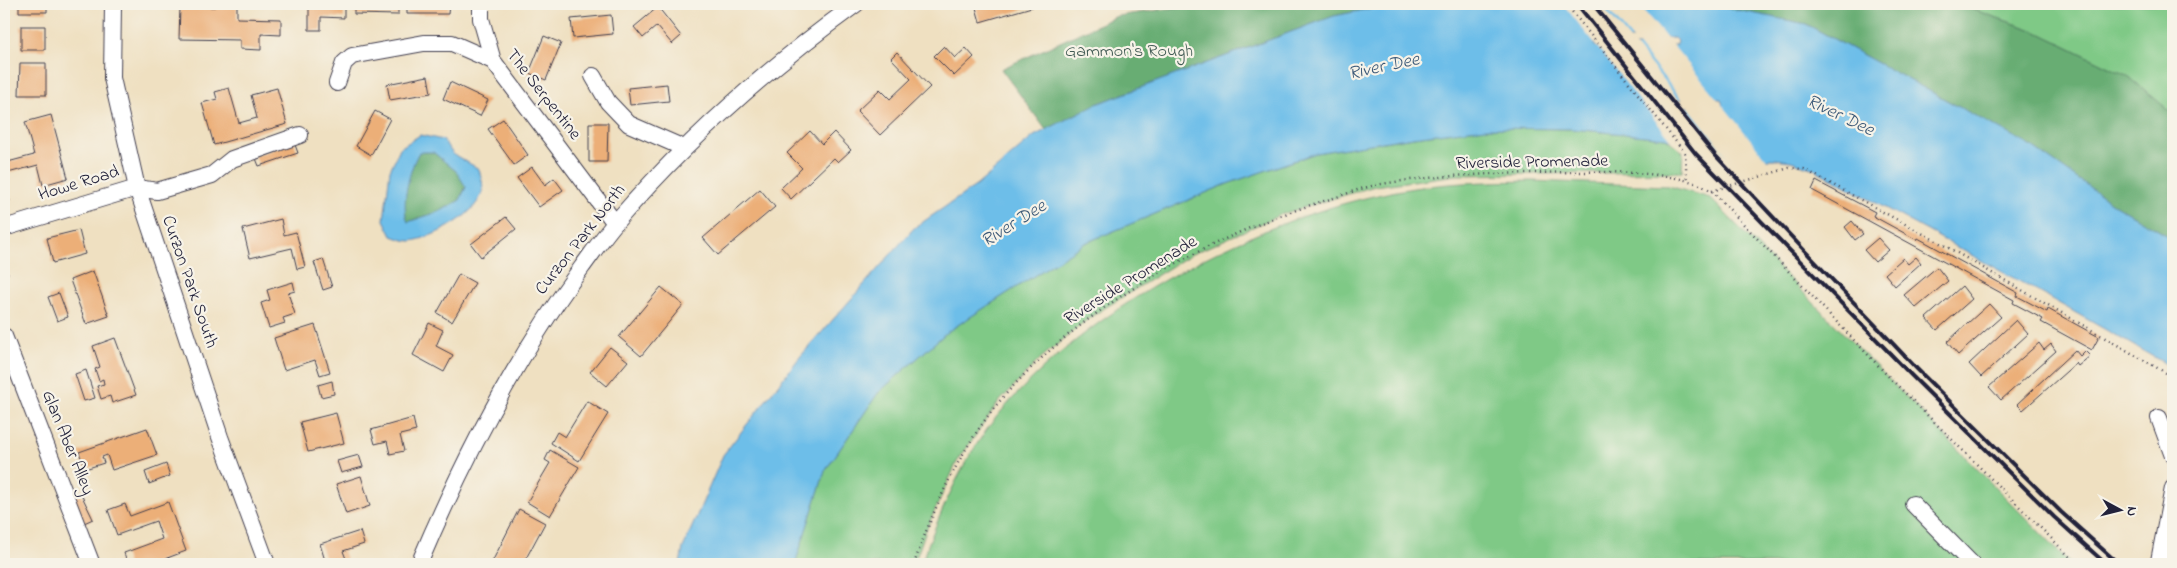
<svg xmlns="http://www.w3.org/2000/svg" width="2177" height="568" viewBox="0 0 2177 568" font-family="'Indie Flower',sans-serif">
  <rect width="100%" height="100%" fill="#f7f3e8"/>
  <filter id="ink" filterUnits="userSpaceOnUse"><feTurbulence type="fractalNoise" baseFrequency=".02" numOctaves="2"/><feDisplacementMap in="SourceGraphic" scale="10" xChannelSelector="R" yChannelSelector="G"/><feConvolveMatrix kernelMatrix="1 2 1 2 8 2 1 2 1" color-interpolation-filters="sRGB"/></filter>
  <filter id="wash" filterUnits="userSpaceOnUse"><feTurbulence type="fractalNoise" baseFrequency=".0096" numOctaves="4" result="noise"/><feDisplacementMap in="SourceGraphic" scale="20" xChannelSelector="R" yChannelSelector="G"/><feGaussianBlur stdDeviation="1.12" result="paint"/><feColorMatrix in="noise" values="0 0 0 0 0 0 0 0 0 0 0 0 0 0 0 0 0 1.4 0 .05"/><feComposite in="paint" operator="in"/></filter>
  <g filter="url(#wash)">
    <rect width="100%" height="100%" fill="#efe0c1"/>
    <path fill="#7fc986" stroke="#507660" d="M1956,4H2173V114L2128,76L2033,30Z
      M1486,128L1572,129L1666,138L1683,152L1682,172L1457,175L1375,186L1282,214L1190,255L1089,318L1041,358L998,403L957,462L926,530L914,564H795L825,471L878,393L947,332L1085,243L1227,184L1316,153L1413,137Z
      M1532,181L1669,186L1710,198L2071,564H921C939,515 961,462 994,420C1086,307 1255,218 1397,191C1442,182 1487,182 1532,181Z"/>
    <path fill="#67ad73" stroke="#446857" d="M1200,4H1393L1334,16L1094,105L1046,130L1001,69L1117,16Z
      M1707,4H1956L2033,30L2128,76L2173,114V239L2115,205L2029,145L1806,24Z
      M419,152H433L456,171L466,186L460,200L441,211L407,222C400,204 409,169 419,152Z"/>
    <path fill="#6dbee9" stroke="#487092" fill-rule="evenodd" d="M1393,4H1707L1806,24L2029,145L2115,205L2173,239V368L2039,292L1814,169L1791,161L1775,159L1726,160L1666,138L1572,129L1486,128L1413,137L1316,153L1227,184L1085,243L947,332L878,393L825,471L795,564H680L683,548L723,455L799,358L914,228L977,185L1034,136L1094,105L1334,16ZM1674,38L1677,41L1675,45L1597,47L1594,45L1596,40ZM1721,99L1723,104L1720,107H1645L1641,103L1644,100Z
      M420,135L443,140L453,154L479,169C480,174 483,182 483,188C480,214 434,238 411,241C405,241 397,238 392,236L384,220L390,170L400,148ZM433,152L456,171L466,187L460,200L441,211L408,222C400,206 410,167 419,152Z"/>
    <path fill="#efe0c1" d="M1563,4H1600L1632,42L1597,44L1633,43L1681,102L1644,104H1683L1727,156L1686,104L1721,103L1768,161L1726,162L1674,144Z
      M1603,4H1638L1669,41L1635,42Z
      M1670,42L1720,102H1684L1636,43Z"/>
    <g id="blocks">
      <path fill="#ecaf78" d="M19,4H47V12H19Z
        M215,4H237V18L281,19V35L261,34V50L240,49V40L179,39L180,7H215Z
        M309,4H344V18L321,17V30H309Z
        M354,4H398V15L354,14Z
        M407,4H449L448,14H407Z
        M975,4H1042L980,22Z
        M658,7L681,36L672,44L657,26L643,38L634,27Z
        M611,15L613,34L573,38L571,19Z
        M21,26H45V50H21Z
        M544,36L561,43L546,80L529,73Z
        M944,46L955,58L966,48L974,57L954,76L934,56Z
        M897,52L930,87L880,135L857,111L880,89L890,99L911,79L891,58Z
        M20,63H46V95H19Z
        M428,76L431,93L390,100L387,84Z
        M450,82L488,100L480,116L443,99Z
        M667,84L669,101L630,105L628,88Z
        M229,88L239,123L257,118L251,95L277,88L287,124L214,145L202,103L217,99L215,92Z
        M375,111L390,119L371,155L356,146Z
        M51,115L68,178L43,185L38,165L4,174V163L34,155L25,122Z
        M503,119L528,155L514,165L488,129Z
        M589,123H608L607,162H589Z
        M810,131L822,144L834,132L851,150L838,162L834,158L791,199L781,188L802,168L787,153Z
        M294,142L298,153L259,166L255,156Z
        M532,167L545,185L554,178L563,190L539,207L517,178Z
        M1816,181L1875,212L1873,216L1917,240L1918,238L2018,293L2017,296L2047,312L2048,309L2099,337L2092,350L2041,322L2043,319L2013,303L2014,300L1812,190Z
        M4,182L10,201L4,202Z
        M760,189L775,207L718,255L703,238Z
        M506,217L516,229L481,257L471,244Z
        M281,219L284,235L296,232L305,267L297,269L292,248L250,258L243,229Z
        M1852,221L1863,234L1855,240L1845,227Z
        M79,230L85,254L53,263L47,238Z
        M1878,238L1889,250L1875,262L1864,250Z
        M1916,257L1921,263L1895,286L1885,274L1903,258L1908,264Z
        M323,259L332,287L323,290L314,262Z
        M4,263L8,274L4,275Z
        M1937,267L1948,281L1916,308L1904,295Z
        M93,271L109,316L86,324L70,280Z
        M459,274L475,283L452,322L437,313Z
        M293,282L295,291L288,293L295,314L283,318L285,323L269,328L261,303L270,300L267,290Z
        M1962,286L1972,299L1937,330L1926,318Z
        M661,287L683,305L641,356L619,337Z
        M59,293L68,317L57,321L48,297Z
        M1989,304L2001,317L1958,355L1947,342Z
        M2016,320L2028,334L1981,377L1969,364Z
        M429,323L443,330L436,346L453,355L444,372L413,355Z
        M315,325L330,372L320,375L315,360L284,370L274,338Z
        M115,338L136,395L112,403L110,396L101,399L97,386L104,384L103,379L99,381L95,369L100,367L93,346Z
        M2039,343L2044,350L2051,344L2056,351L2001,400L1989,387Z
        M610,347L628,361L607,386L590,372Z
        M2075,350L2080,356L2085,351L2090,356L2078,366L2076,363L2023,410L2017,404Z
        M86,370L95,398L84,401L75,374Z
        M332,381L334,394L321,397L318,385Z
        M587,401L608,414L579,461L551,443L557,432L565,437Z
        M336,413L344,443L308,452L300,422Z
        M413,418L416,431L400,435L404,451L390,454L387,441L375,444L371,430Z
        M147,428L157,455L112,470L107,455L102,457L104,463L85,469L79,452Z
        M550,450L579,467L550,516L527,502L550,463L545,460Z
        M359,455L363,467L341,473L337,461Z
        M166,464L170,476L149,484L145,472Z
        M361,476L370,506L346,514L336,484Z
        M80,492L93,519L84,523L72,496Z
        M168,502L186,551L151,564H128L124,553L162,539L156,521L117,535L108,510L125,504L130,516Z
        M519,509L545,523L523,564H491Z
        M360,531L364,544L343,551L348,564H326L320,544Z"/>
    </g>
  </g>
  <g filter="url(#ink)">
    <use href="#blocks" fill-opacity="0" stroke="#413e4f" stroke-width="1"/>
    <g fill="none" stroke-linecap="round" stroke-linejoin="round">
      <g stroke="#413e4f" stroke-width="18">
        <path id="minor" d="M113,4L112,78L137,188L220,437L267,564
          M481,4V19L493,61
          M593,76L608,102L629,124L684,148
          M337,83L344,63L352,56L424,43H452L493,61L615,223
          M4,228L137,188L157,191L212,175L232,159L300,135
          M4,336L91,562L90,564
          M2159,418L2173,456
          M1913,504L1972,564
          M2159,561L2173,488
          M419,564C463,460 515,358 582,267C593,252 604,236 616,222C687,140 769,67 856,4"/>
      </g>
      <path stroke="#413e4f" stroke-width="2.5" stroke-dasharray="1 4" stroke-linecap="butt" d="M1566,4L1685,153L1687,180
        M1712,191L1789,168L1804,169L1940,243L2173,377
        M914,564C934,507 960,449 999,402C1079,308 1204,239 1320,202C1339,197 1357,189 1376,185C1427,176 1479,174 1531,173C1576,172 1641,169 1685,180C1695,182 1704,187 1712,191L1891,379L2077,564"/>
      <use href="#minor" stroke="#fff" stroke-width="16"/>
      <path stroke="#22223b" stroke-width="4" d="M1577,4L1696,154L1911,375L2054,517L2106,564
        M1593,4L1715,155L1804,250L1917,369L2061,512L2119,564"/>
    </g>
  </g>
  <g text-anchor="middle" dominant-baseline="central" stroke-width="4.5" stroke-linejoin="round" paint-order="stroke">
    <g font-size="18" fill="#435c55" stroke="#f7f3e8">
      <text x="1129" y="52">Gammon's Rough</text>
    </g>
    <g font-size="18" fill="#22223b" stroke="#f7f3e8">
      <text transform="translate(543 95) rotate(52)">The Serpentine</text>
      <text transform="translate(1532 163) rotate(-1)">Riverside Promenade</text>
      <text transform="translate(79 184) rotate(-17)">Howe Road</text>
      <text transform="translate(581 240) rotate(-52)">Curzon Park North</text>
      <text transform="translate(1131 281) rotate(-32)">Riverside Promenade</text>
      <text transform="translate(189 282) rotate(71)">Curzon Park South</text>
      <text transform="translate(67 443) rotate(68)">Glan Aber Alley</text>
    </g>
    <g font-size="19" font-style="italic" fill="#3c5978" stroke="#f7f3e8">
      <text transform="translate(1384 67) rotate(-12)">River Dee</text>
      <text transform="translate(1840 116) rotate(26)">River Dee</text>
      <text transform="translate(1014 224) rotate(-32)">River Dee</text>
    </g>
  </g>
  <rect width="2177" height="568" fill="none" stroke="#f7f3e8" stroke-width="20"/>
  <g transform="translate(2120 510) rotate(97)" stroke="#f7f3e8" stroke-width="4" paint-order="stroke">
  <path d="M0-4L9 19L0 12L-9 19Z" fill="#22223b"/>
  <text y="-8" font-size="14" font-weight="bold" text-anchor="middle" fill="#22223b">N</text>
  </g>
</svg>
